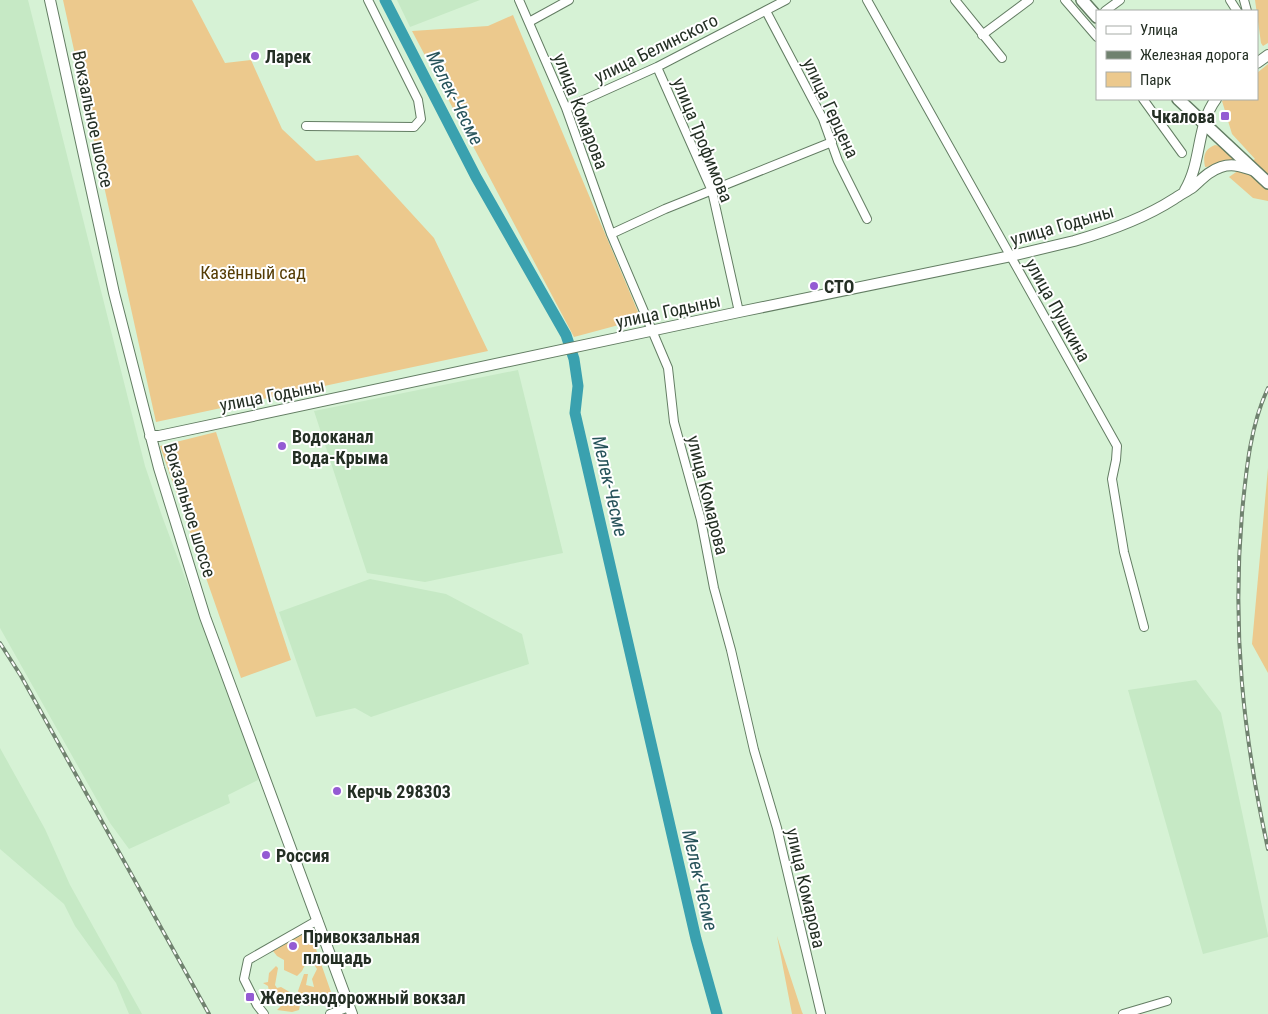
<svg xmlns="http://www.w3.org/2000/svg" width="1268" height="1014" viewBox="0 0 1268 1014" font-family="'Roboto Condensed',sans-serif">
  <rect width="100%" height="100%" fill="#d6f2d5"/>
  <path fill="#c6e9c5" d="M0,0H28L145,466L162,516L258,773V780L228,795L230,803L129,849L110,823L0,628Z
    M397,0H480L410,27Z
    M518,370L563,553L425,582L367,573L314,411Z
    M370,579L446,594L522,634L529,664L371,717L355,708L316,717L279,612Z
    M1196,680L1221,713L1268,935V937L1203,954L1128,690Z
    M0,748L45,829L70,885L142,1014H129L116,983L75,926L64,904L0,849Z"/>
  <path fill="#ecc98d" d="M63,0H192L225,63L251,60L282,129L316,161L358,155L434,238L488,351L156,422Z
    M1255,0H1268V43L1263,46L1261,43Z
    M513,15L641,319L574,337L412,31L488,26Z
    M1268,64V201L1253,198L1229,177L1255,159L1232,134L1222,101L1225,99H1257V73Z
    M1215,145L1224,147L1242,164L1205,167C1203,157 1204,149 1215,145Z
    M216,432L291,660L241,678L160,446Z
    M1268,468V673L1252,644Z
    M307,931L310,932L332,995L330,998L308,1006L304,1004L298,991L304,974H308L306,985L314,987L312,979L317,969L315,966L305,965L302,971L297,976L284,970V960L277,956L273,951Z
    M777,936L802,1012L803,1014H792Z
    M276,966L278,968L275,985L277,988L281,987L293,994L291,999L300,1005L299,1010L292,1012L277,1010L282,1005C275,1000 269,995 268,986L263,983L268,982L269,973Z"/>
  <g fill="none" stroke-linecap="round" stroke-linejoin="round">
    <path stroke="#3aa1af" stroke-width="11" d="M385,0L476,177L566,335L574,359L578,386L575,413L696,939L717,1014"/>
    <g stroke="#637d63" stroke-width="10">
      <path id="minor" d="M519,0L566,108L611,234L668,368L674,422L701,520L714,588L731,650L754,750L777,828L821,1014
        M867,0L1117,446L1116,460L1112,479L1124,552L1144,627
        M955,0L1002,58
        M1065,0L1097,37
        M1230,0L1237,11
        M1244,0L1247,11
        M766,11L823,119L838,161L867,219
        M1105,11L1120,0
        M529,22L569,0
        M982,35L1029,0
        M657,67L712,191L739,312
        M1143,99L1182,153
        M566,108L657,67L786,0
        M306,126L414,127L421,119L418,100L368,0
        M611,234L665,209L832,142
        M264,1014L257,1005L244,979L248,960L318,920
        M330,1014L349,1007
        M1123,1014L1167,1001"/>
    </g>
    <g stroke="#637d63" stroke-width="12">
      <path id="secondary" d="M50,0L114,293L159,468L205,617L352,1014
        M1257,63L1268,55
        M1185,190C1202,162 1196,126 1216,99
        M150,436H159L739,312L1011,256L1074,241C1109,231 1143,219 1174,199C1180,195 1187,191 1193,187C1202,179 1209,171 1221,167C1233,163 1244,167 1255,171"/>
    </g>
    <g stroke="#637d63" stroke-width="14">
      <path id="primary" d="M1082,0L1097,17
        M1178,99L1268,183"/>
    </g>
    <use href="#minor" stroke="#fff" stroke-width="8"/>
    <use href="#secondary" stroke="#fff" stroke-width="10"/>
    <use href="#primary" stroke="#fff" stroke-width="11"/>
    <g stroke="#70826f" stroke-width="4">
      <path id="rail" d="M1268,388C1250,426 1246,472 1242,513C1232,630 1243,735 1268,849
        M0,643L21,676L209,1014"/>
    </g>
    <use href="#rail" stroke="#fff" stroke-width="2" stroke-dasharray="5.5" stroke-linecap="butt"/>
  </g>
  <g fill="#945bd3" stroke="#fff" stroke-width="2">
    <circle cx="255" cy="56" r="5"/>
    <rect x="1220" y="111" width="10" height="10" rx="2.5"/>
    <circle cx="814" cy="286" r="5"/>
    <circle cx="282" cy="446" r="5"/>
    <circle cx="337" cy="791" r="5"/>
    <circle cx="266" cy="855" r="5"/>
    <circle cx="293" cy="946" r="5"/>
    <rect x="245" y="992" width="10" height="10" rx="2.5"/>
  </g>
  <g text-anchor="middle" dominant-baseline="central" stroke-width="4" stroke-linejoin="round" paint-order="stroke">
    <g font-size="18" fill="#242f24" stroke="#fff">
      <text transform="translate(656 48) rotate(-26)">улица Белинского</text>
      <text transform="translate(831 108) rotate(65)">улица Герцена</text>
      <text transform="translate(581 111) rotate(69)">улица Комарова</text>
      <text transform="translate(93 119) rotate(78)">Вокзальное шоссе</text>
      <text transform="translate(703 140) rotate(68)">улица Трофимова</text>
      <text transform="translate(1062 225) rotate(-16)">улица Годыны</text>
      <text transform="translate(1058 310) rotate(61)">улица Пушкина</text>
      <text transform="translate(668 311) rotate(-12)">улица Годыны</text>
      <text transform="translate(272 395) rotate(-11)">улица Годыны</text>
      <text transform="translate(708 495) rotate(76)">улица Комарова</text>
      <text transform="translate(190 510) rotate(73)">Вокзальное шоссе</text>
      <text transform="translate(806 888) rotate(77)">улица Комарова</text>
    </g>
    <g font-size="18" font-weight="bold" fill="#242f24" stroke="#fff" text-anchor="start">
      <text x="265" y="56">Ларек</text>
      <text x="1215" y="116" text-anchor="end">Чкалова</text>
      <text x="824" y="286">СТО</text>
      <text x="292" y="436">Водоканал<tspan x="292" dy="21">Вода-Крыма</tspan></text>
      <text x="347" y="791">Керчь 298303</text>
      <text x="276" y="855">Россия</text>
      <text x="303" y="936">Привокзальная<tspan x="303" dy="21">площадь</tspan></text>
      <text x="260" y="997">Железнодорожный вокзал</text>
    </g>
    <g font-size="18" fill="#553c04" stroke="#fff">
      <text x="253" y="272">Казённый сад</text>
    </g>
    <g font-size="19" font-style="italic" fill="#27535a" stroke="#fff">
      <text transform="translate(455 98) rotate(63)">Мелек-Чесме</text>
      <text transform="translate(610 486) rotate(77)">Мелек-Чесме</text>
      <text transform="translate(700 880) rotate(77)">Мелек-Чесме</text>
    </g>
  </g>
  <rect x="1096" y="10" width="162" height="90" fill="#ffffff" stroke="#a7aca7"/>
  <rect x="1106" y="26" width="25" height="8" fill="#ffffff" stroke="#a7aca7"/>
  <text x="1140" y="35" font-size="15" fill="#242f24">Улица</text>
  <rect x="1106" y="51" width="25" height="8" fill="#70826f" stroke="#a7aca7"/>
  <text x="1140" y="60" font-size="15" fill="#242f24">Железная дорога</text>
  <rect x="1106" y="72" width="25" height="15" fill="#ecc98d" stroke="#a7aca7"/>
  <text x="1140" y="85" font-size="15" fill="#242f24">Парк</text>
</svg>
